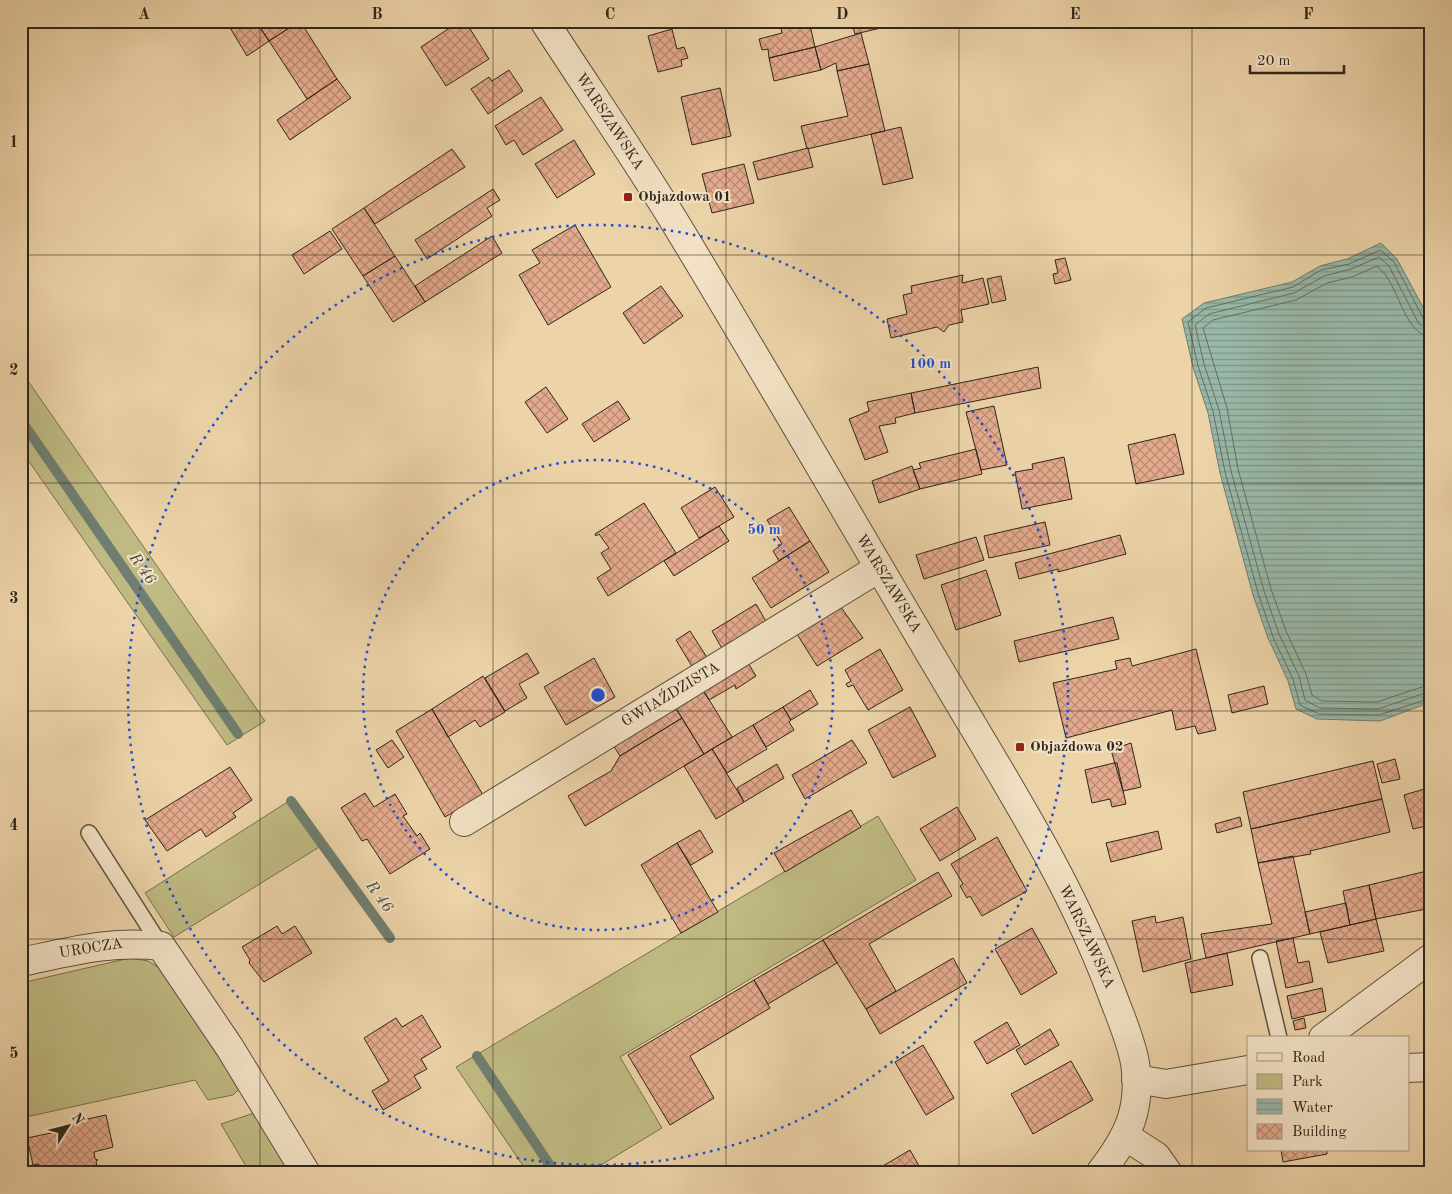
<svg xmlns="http://www.w3.org/2000/svg" width="1452" height="1194" viewBox="0 0 1452 1194" font-family="'Old Standard TT',serif">
  <defs>
    <pattern id="water-rules" width="6" height="5" patternUnits="userSpaceOnUse" patternTransform="scale(1.25)"><rect width="6" height="5" fill="#99b8a8"/><path d="M0 2.5h6" fill="none" stroke="#7d9588"/></pattern>
    <pattern id="building-cross-hatch" width="8" height="8" patternUnits="userSpaceOnUse" patternTransform="scale(1.25)"><rect width="8" height="8" fill="#e4aa8d"/><path d="M0 0l8 8M0 8l8-8" fill="none" stroke="#b98a72"/></pattern>
  </defs>
  <rect width="100%" height="100%" fill="#ecd3a8"/>
  <filter id="stains"><feTurbulence type="fractalNoise" baseFrequency=".004" numOctaves="4"/><feColorMatrix values="0 0 0 0 .2 0 0 0 0 .09 0 0 0 0 .02 0 0 0 .5 -.17"/></filter>
  <radialGradient id="worn" r=".72"><stop offset=".6" stop-color="#630" stop-opacity="0"/><stop offset="1" stop-color="#630" stop-opacity=".3"/></radialGradient>
  <path fill="#bfba82" stroke="#77704e" d="M21,371L265,721L227,745L21,450Z
    M289,801L321,846L174,937L145,893Z
    M878,816L916,880L620,1057L662,1128L591,1171L592,1173H528L456,1067Z
    M130,958L148,961L164,971L242,1086L233,1095L208,1100L195,1080L21,1118V983Z
    M254,1113L262,1119L289,1173H250L221,1124Z"/>
  <path fill="url(#water-rules)" stroke="#6f7e70" d="M1381,243L1397,259L1431,322V702L1380,721L1317,719L1296,709L1288,681L1268,638L1253,595L1220,473L1208,413L1193,367L1182,319L1204,303L1292,282L1320,266L1347,259Z"/>
  <g fill="none" stroke-linecap="round" stroke-linejoin="round">
    <path stroke="#646f62" stroke-width="1" d="M1431,323L1424,320L1394,262L1380,250L1349,264L1321,270L1293,287L1206,308L1188,322L1198,366L1213,411L1225,472L1258,593L1273,637L1293,679L1300,705L1319,714L1379,715L1431,698
      M1431,329L1419,324L1389,266L1379,257L1351,269L1324,276L1294,293L1209,314L1195,325L1204,364L1219,410L1231,471L1264,591L1279,634L1299,676L1305,700L1320,708L1378,709L1431,691
      M1431,337C1403,335 1399,282 1377,266L1352,277L1327,283L1296,300L1213,320L1203,328L1227,408L1238,469L1271,589L1286,631L1306,674L1312,695L1322,701L1377,702L1431,684"/>
    <path stroke="#6f7e70" stroke-width="10" d="M21,420L238,734
      M291,801L390,938
      M477,1056L555,1173"/>
  </g>
  <path fill="url(#building-cross-hatch)" stroke="#2f261b" d="M226,21H256L269,41L247,56Z
    M256,21H300L269,41Z
    M300,21L337,79L307,99L269,41Z
    M460,21H465L489,59L446,86L421,47Z
    M779,21H809L815,47L769,58L768,49L762,50L759,39L782,33Z
    M851,21H893L894,25L855,34Z
    M672,29L677,49L684,47L688,58L681,60L682,66L658,72L648,36Z
    M861,33L869,64L837,71L836,63L821,70L815,47Z
    M815,47L821,70L774,81L769,58Z
    M869,64L885,131L807,149L801,126L848,116L837,71Z
    M509,70L523,91L488,114L471,89L489,77L492,81Z
    M337,79L351,98L290,140L277,120Z
    M720,88L731,136L692,145L681,97Z
    M541,97L563,130L523,155L514,140L506,145L495,126Z
    M901,127L913,178L883,185L871,134Z
    M574,140L595,174L557,198L535,164Z
    M808,148L813,167L758,180L753,162Z
    M452,149L465,167L375,224L364,208Z
    M744,164L754,203L712,213L702,174Z
    M493,189L500,200L487,208L492,216L427,259L415,240Z
    M364,208L395,256L363,276L332,229Z
    M1431,209V236L1425,210Z
    M575,225L611,287L548,325L519,275L540,263L532,250Z
    M330,231L342,249L304,274L292,255Z
    M492,236L502,253L425,302L415,286Z
    M395,256L425,302L393,322L363,276Z
    M1065,258L1071,280L1055,284L1053,274L1058,273L1055,260Z
    M963,275L962,283L983,278L989,304L961,310L963,322L949,325L944,332L937,327L891,338L887,319L907,314L903,295L912,293L911,286Z
    M1001,276L1006,300L992,303L987,279Z
    M661,286L683,316L644,344L623,313Z
    M1038,367L1041,388L915,413L911,393Z
    M546,387L568,419L547,433L525,402Z
    M911,393L915,413L895,418L896,423L879,426L888,452L865,460L849,419L869,411L867,402Z
    M618,401L630,419L594,442L582,424Z
    M994,406L1007,465L981,470L966,412Z
    M1175,434L1184,474L1136,484L1128,445Z
    M976,449L982,474L920,489L913,470L921,468L919,463Z
    M1064,457L1072,499L1022,509L1015,472L1033,469L1032,464Z
    M912,466L920,489L879,503L872,481Z
    M715,487L734,517L699,538L681,508Z
    M644,503L676,553L608,596L597,578L611,569L601,553L609,548L599,534L596,536L595,534Z
    M789,507L810,541L779,561L773,551L782,544L767,520Z
    M1045,522L1050,545L989,558L984,536Z
    M719,526L729,541L674,576L664,561Z
    M1120,535L1126,554L1058,572V569L1019,579L1015,563Z
    M976,537L984,560L924,579L916,555Z
    M810,541L829,572L771,608L752,578Z
    M986,570L1001,615L956,630L941,585Z
    M838,603L863,638L817,666L795,631Z
    M756,604L768,625L724,652L712,631Z
    M1113,617L1119,639L1019,662L1014,641Z
    M690,631L708,659L693,668L676,640Z
    M880,649L903,690L868,710L853,685L848,687L846,684L851,681L845,670Z
    M1196,649L1216,730L1198,734L1195,726L1176,730L1172,710L1066,738L1053,683L1117,669L1115,661L1130,658L1132,666Z
    M527,653L539,673L519,684L527,698L505,711L485,678Z
    M594,658L615,697L566,725L544,687Z
    M745,658L756,676L736,689L735,685L709,700L700,685Z
    M483,676L505,712L480,727L475,720L448,737L432,709Z
    M700,685L732,737L704,754L672,702Z
    M1264,686L1268,704L1232,713L1228,695Z
    M810,690L818,704L791,720L783,707Z
    M672,702L682,718L620,756L610,740Z
    M783,707L791,720L789,722L794,730L766,747L753,725Z
    M910,707L936,756L893,778L868,730Z
    M432,709L483,795L445,817L396,731Z
    M682,718L704,754L585,826L568,796L611,771L620,756Z
    M753,725L767,749L727,773L712,749Z
    M392,740L404,757L388,768L376,750Z
    M852,740L867,763L805,799L792,775Z
    M1131,743L1141,787L1123,791L1111,750Z
    M712,749L744,802L716,819L684,766Z
    M1395,759L1400,779L1382,783L1377,764Z
    M1373,761L1382,799L1251,829L1243,792Z
    M1114,763H1117L1126,804L1112,807L1110,799L1092,803L1085,770Z
    M777,764L784,778L744,802L737,788Z
    M230,767L252,800L233,813L236,817L206,837L201,829L167,851L145,820Z
    M1431,787V825L1413,829L1404,795Z
    M365,793L374,807L395,794L407,814L403,816L417,836L420,833L430,849L390,874L367,839L362,841L341,808Z
    M1382,799L1390,832L1310,851L1311,854L1258,863L1251,829Z
    M957,807L976,839L940,861L920,829Z
    M851,810L861,827L785,872L774,853Z
    M1240,817L1242,826L1217,833L1215,824Z
    M700,830L713,852L691,865L677,843Z
    M1158,831L1162,849L1111,862L1106,843Z
    M997,837L1027,891L982,916L970,896L967,898L960,886L963,884L951,864Z
    M677,843L718,912L681,933L641,865Z
    M1293,856L1310,934L1206,958L1201,934L1272,924L1258,863Z
    M1431,870V908L1376,919L1369,885Z
    M938,872L952,896L869,944L896,991L866,1009L823,940Z
    M1369,885L1376,919L1350,925L1343,891Z
    M1346,903L1350,925L1310,934L1305,912Z
    M1155,916L1156,923L1183,917L1191,959L1143,972L1132,921Z
    M1376,919L1384,951L1328,963L1320,932Z
    M277,926L282,934L295,926L312,953L264,982L249,963L250,960L242,947Z
    M1032,928L1057,973L1021,995L995,949Z
    M1293,938L1298,963L1309,961L1313,982L1286,988L1276,941Z
    M823,940L837,963L768,1004L754,980Z
    M1227,953L1233,985L1191,993L1185,963Z
    M953,958L967,983L880,1034L866,1009Z
    M754,980L770,1008L690,1056L714,1098L670,1125L628,1055Z
    M1322,988L1326,1011L1292,1019L1287,996Z
    M422,1015L441,1047L421,1059L427,1069L414,1076L421,1088L383,1110L372,1091L389,1081L364,1038L396,1018L402,1027Z
    M1304,1018L1306,1028L1295,1030L1293,1021Z
    M1007,1022L1020,1045L987,1064L974,1042Z
    M1050,1029L1059,1045L1025,1065L1016,1050Z
    M923,1045L954,1098L926,1115L895,1062Z
    M1071,1061L1093,1100L1033,1134L1011,1094Z
    M106,1115L113,1147L94,1152L95,1159L98,1160L96,1161L98,1173H41L39,1164L33,1165L27,1138L65,1130L64,1124Z
    M910,1150L923,1173H871Z
    M1281,1150H1327V1154L1283,1162Z"/>
  <g fill="none" stroke-linecap="round" stroke-linejoin="round">
    <g stroke="#5e513e" stroke-width="18">
      <path id="service" d="M89,833L161,946
        M1260,958L1279,1038"/>
    </g>
    <g stroke="#5e513e" stroke-width="30">
      <path id="minor" d="M464,822L879,568
        M21,962C69,952 112,940 161,946L230,1048L306,1173
        M1323,1038L1431,958
        M1408,1068L1431,1067
        M1136,1079L1166,1084L1248,1070
        M1125,1136L1156,1156L1168,1173"/>
    </g>
    <g stroke="#5e513e" stroke-width="30">
      <path id="tertiary" d="M544,21C586,86 630,150 671,216C765,370 855,528 948,684C1007,784 1072,885 1112,994C1120,1016 1131,1040 1135,1063C1142,1109 1128,1137 1100,1173"/>
    </g>
    <use href="#service" stroke="#f3e2c6" stroke-width="15"/>
    <use href="#minor" stroke="#f3e2c6" stroke-width="28"/>
    <use href="#tertiary" stroke="#f3e2c6" stroke-width="28"/>
  </g>
  <path fill="none" stroke="#2f261b" stroke-width="1" stroke-opacity="0.55" d="M260,21V1173M493,21V1173M726,21V1173M959,21V1173M1192,21V1173M21,255H1431M21,483H1431M21,711H1431M21,939H1431"/>
  <g fill="none" stroke="#1d4ed8" stroke-width="2.5" stroke-dasharray="2.5 5">
    <circle cx="598" cy="695" r="235"/>
    <circle cx="598" cy="695" r="470"/>
  </g>
  <g fill="#8f2418" stroke="#f3e2c6" stroke-width="2">
    <rect x="623" y="192" width="10" height="10" rx="2.5"/>
    <rect x="1015" y="742" width="10" height="10" rx="2.5"/>
  </g>
  <g text-anchor="middle" dominant-baseline="central" stroke-width="4" stroke-linejoin="round" paint-order="stroke">
    <g font-size="15" fill="#2f261b" stroke="#f3e2c6">
      <text transform="translate(609 122) rotate(57)">WARSZAWSKA</text>
      <text transform="translate(888 584) rotate(59)">WARSZAWSKA</text>
      <text transform="translate(671 695) rotate(-31)">GWIAŹDZISTA</text>
      <text transform="translate(1086 937) rotate(65)">WARSZAWSKA</text>
      <text transform="translate(91 949) rotate(-9)">UROCZA</text>
    </g>
    <g font-size="15" font-weight="bold" fill="#2f261b" stroke="#f3e2c6" text-anchor="start">
      <text x="638" y="197">Objazdowa 01</text>
      <text x="1030" y="747">Objazdowa 02</text>
    </g>
    <g font-size="16" font-style="italic" fill="#4a4a3e" stroke="#f3e2c6">
      <text transform="translate(142 569) rotate(55)">R 46</text>
      <text transform="translate(379 897) rotate(54)">R 46</text>
    </g>
  </g>
  <circle cx="598" cy="695" r="8" fill="#1d4ed8" stroke="#f3e2c6" stroke-width="2.5"/>
  <g font-size="15" text-anchor="middle" font-weight="bold" fill="#1d4ed8" stroke="#f3e2c6" stroke-width="4" stroke-linejoin="round" paint-order="stroke">
    <text x="930" y="368">100 m</text>
    <text x="764" y="534">50 m</text>
  </g>
  <rect width="1452" height="1194" fill="none" stroke="#ecd3a8" stroke-width="55"/>
  <rect x="1247" y="1036" width="162" height="115" fill="#f3e2c6" stroke="#a59782"/>
  <rect x="1257" y="1053" width="25" height="8" fill="#f3e2c6" stroke="#a59782"/>
  <text x="1292" y="1062" font-size="15" fill="#2f261b">Road</text>
  <rect x="1257" y="1074" width="25" height="15" fill="#bfba82" stroke="#a59782"/>
  <text x="1292" y="1086" font-size="15" fill="#2f261b">Park</text>
  <rect x="1257" y="1099" width="25" height="15" fill="url(#water-rules)" stroke="#a59782"/>
  <text x="1292" y="1112" font-size="15" fill="#2f261b">Water</text>
  <rect x="1257" y="1124" width="25" height="15" fill="url(#building-cross-hatch)" stroke="#a59782"/>
  <text x="1292" y="1136" font-size="15" fill="#2f261b">Building</text>
  <g transform="translate(68 1126) rotate(54)" stroke="#f3e2c6" stroke-width="4" paint-order="stroke">
  <path d="M0-4L9 19L0 12L-9 19Z" fill="#2f261b"/>
  <text y="-8" font-size="14" font-weight="bold" text-anchor="middle" fill="#2f261b">N</text>
  </g>
  <path d="M1250 65v8h94v-8" fill="none" stroke="#2f261b" stroke-width="2.5"/>
  <text x="1257" y="65" font-size="15" fill="#2f261b" stroke="#f3e2c6" stroke-width="4" paint-order="stroke">20 m</text>
  <rect x="28" y="28" width="1396" height="1138" fill="none" stroke="#2f261b" stroke-width="2"/>
  <g font-size="16" text-anchor="middle" font-weight="bold" fill="#2f261b">
    <text x="144" y="19">A</text>
    <text x="377" y="19">B</text>
    <text x="610" y="19">C</text>
    <text x="842" y="19">D</text>
    <text x="1075" y="19">E</text>
    <text x="1308" y="19">F</text>
    <text x="14" y="147">1</text>
    <text x="14" y="375">2</text>
    <text x="14" y="603">3</text>
    <text x="14" y="830">4</text>
    <text x="14" y="1058">5</text>
  </g>
  <rect width="100%" height="100%" filter="url(#stains)"/>
  <rect width="100%" height="100%" fill="url(#worn)"/>
</svg>
